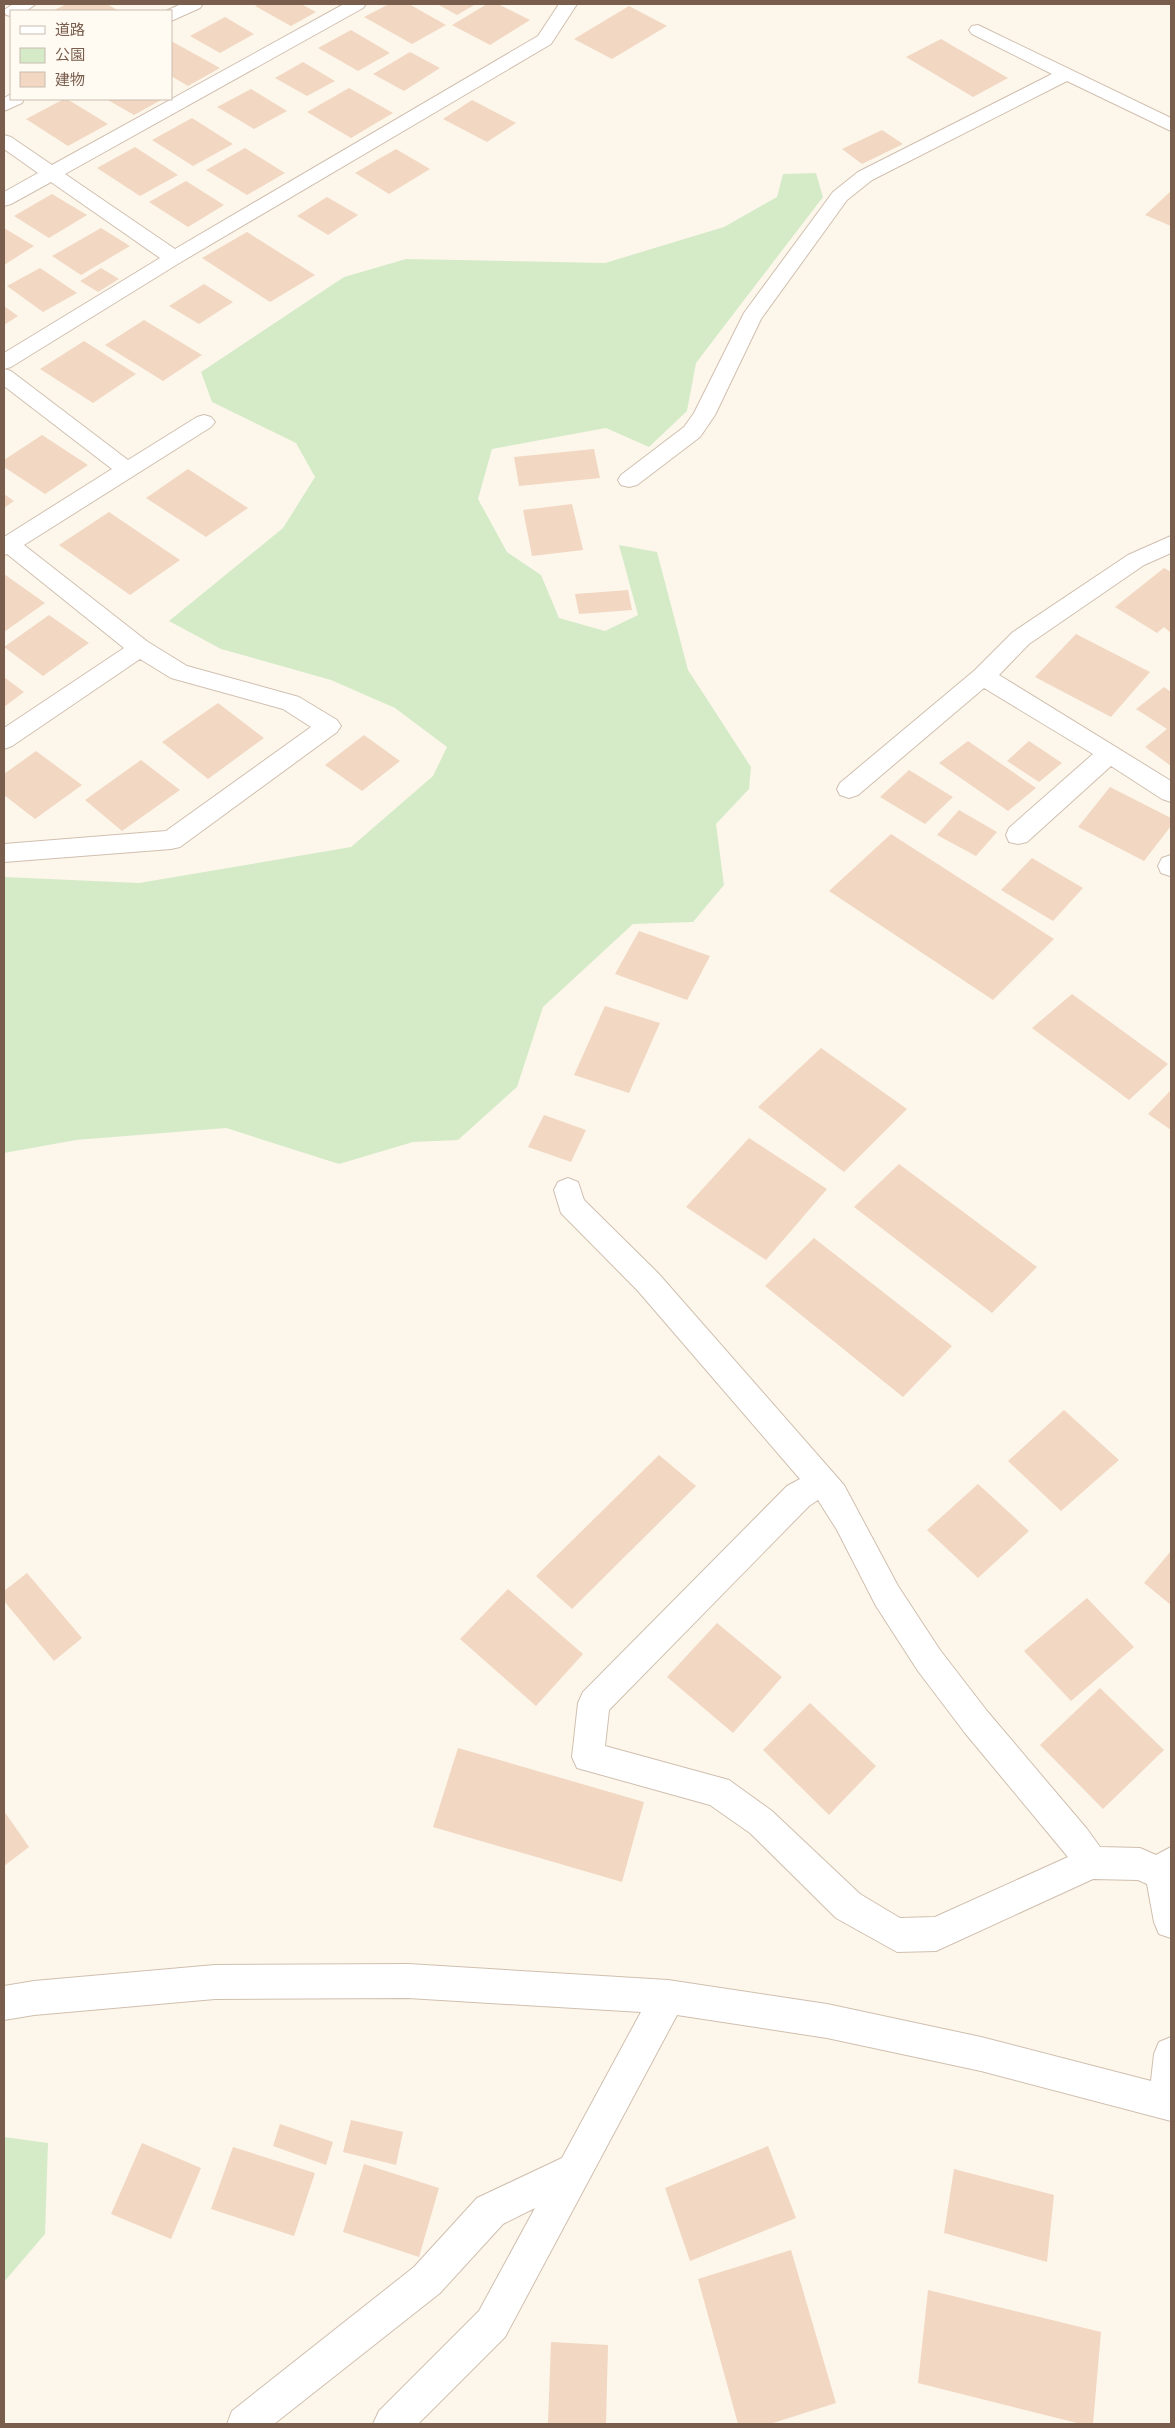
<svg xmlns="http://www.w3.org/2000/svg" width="1175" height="2428" viewBox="0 0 1175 2428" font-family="Commissioner,'Noto Sans JP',sans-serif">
  <rect width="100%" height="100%" fill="#fdf7eb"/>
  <path fill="#d5ebc8" d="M816,173L823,197L696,363L687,411L649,447L606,428L492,449L478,499L507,552L541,575L559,618L605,631L638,615L619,545L657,552L688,670L751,767L749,789L716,824L724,885L693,922L633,924L543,1007L517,1087L458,1140L413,1142L339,1164L226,1128L76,1140L4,1153V877L139,883L351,847L433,776L447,747L395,708L331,680L221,649L169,621L283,528L315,477L296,443L212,402L201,372L344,277L406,259L605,263L724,227L777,197L783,174Z
    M4,2137L48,2143L45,2234L4,2282Z"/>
  <path fill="#f2d7c2" d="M67,4H107L119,11H52Z
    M259,4H301L316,12L291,26L255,6Z
    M389,4H409L446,25L412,44L364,17Z
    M437,4H476L457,15Z
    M487,4H498L530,20L490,45L452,25Z
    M629,6L667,26L612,59L574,39Z
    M225,17L254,34L220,53L190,36Z
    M351,30L390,53L358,71L318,48Z
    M941,39L1008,78L973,97L906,57Z
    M173,42L220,68L188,86L171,76V43Z
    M410,52L440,68L404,91L373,74Z
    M303,62L335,81L307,96L275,78Z
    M349,88L393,113L351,138L307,112Z
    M251,89L287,111L254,129L217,107Z
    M64,99H67L108,124L68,146L26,119Z
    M106,99H163L134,115Z
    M472,100L516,123L487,142L443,119Z
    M192,118L233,144L193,166L152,140Z
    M882,130L903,144L862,164L842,149Z
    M135,147L178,175L140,196L97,168Z
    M245,148L285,173L247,195L206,170Z
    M396,149L430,169L389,194L355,173Z
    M186,181L224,205L188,227L149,202Z
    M1171,191V226L1145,215Z
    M52,194L87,215L49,238L14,216Z
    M327,197L358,215L328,235L297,216Z
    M4,228L34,246L4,265Z
    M101,228L130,246L81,275L52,256Z
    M247,232L315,275L270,302L202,258Z
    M40,268L77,293L43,312L7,286Z
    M101,268L119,279L98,292L80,281Z
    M204,284L233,302L199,324L169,306Z
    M4,306L18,316L4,325Z
    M144,320L202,355L163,381L105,345Z
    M84,341L136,374L93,403L40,369Z
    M42,435L88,465L45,494L4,467V460Z
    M594,449L600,478L519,486L514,457Z
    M188,469L248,508L206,537L146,498Z
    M4,494L14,501L4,508Z
    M572,504L583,550L532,556L523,510Z
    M109,512L180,560L130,595L59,545Z
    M1164,568L1171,572V633L1164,627L1157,633L1115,607Z
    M4,574L45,603L4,632Z
    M628,590L632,610L579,614L575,594Z
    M49,615L89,643L43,676L4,647Z
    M1076,634L1150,672L1111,717L1035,677Z
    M4,677L24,692L4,707Z
    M1164,687L1171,692V766L1145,747L1167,729L1136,709Z
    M218,703L264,738L208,779L162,742Z
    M364,735L400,761L362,791L325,765Z
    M968,741L1036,788L1008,811L939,763Z
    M1029,741L1062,763L1039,782L1007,761Z
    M36,751L82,785L35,819L4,795V774Z
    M141,760L180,790L122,831L85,800Z
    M909,770L953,797L925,824L880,797Z
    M1110,787L1171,818V826L1144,861L1078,827Z
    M959,810L997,832L976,856L937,835Z
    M891,834L1054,939L993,1000L829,891Z
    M1032,858L1083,888L1053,921L1001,890Z
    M639,931L710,956L687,1000L615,974Z
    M1072,994L1168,1064L1129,1100L1032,1028Z
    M605,1006L660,1023L629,1093L574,1075Z
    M821,1048L907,1109L844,1172L758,1107Z
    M1171,1090V1130L1148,1114Z
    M544,1115L586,1130L571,1162L528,1147Z
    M749,1138L827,1189L766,1260L686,1207Z
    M899,1164L1037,1267L992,1313L854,1207Z
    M814,1238L952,1346L903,1397L765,1286Z
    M1064,1410L1119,1460L1061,1511L1008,1461Z
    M659,1455L696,1486L572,1609L536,1576Z
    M978,1484L1029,1531L978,1578L927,1530Z
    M1171,1551V1605L1144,1583Z
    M27,1573L82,1638L54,1661L4,1601V1591Z
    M508,1589L583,1654L536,1706L460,1639Z
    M1087,1598L1134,1647L1071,1701L1024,1651Z
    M717,1623L782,1677L733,1733L667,1677Z
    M1100,1688L1164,1750L1103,1809L1040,1745Z
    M810,1703L876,1766L829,1815L763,1750Z
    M458,1748L644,1802L622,1882L433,1827Z
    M4,1811L29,1847L4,1866Z
    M351,2120L403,2132L396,2165L343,2152Z
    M280,2124L333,2142L326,2165L273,2146Z
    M142,2143L201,2168L171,2239L111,2214Z
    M768,2146L796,2218L690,2261L665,2188Z
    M233,2147L315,2173L294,2236L211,2209Z
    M364,2164L439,2188L419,2257L343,2232Z
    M954,2169L1054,2195L1047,2262L944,2233Z
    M791,2250L836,2403L770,2424H738L698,2279Z
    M928,2290L1101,2332L1093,2424H1081L918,2383Z
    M551,2342L608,2345L606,2424L548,2423Z"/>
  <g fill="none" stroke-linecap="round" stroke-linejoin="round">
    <g stroke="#d0bfaf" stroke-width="2">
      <path id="minor" d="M13,4H36L26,11H11V16L6,15L4,10Z
        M181,4H203L200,8L171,21V11H166Z
        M344,4H366L363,8L65,174L175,249L538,36L559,4H577L551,44L181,262L11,367L4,369V353L160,258L51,182L11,204L4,206V192L38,173L4,149V135L11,137L52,165Z
        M978,25L1171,118V131L1067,81L872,180L847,200L761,319L715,415L700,437L637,485L629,487L621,485L618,480L621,475L684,427L694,413L744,313L833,192L858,172L1052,74L972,34L969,30L972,26Z
        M11,94V99H24L22,103L4,111V98Z
        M4,369L11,371L128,460L197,417L204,415L211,417L215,422L211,427L24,545L148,642L187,666L299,697L337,720L341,726L337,732L180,847L171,849L4,862V844L166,831L311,727L283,709L171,678L140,659L12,746L4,749V728L124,648L7,554L4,555V537L112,469L4,386Z
        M1171,536V553L1144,565L1029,644L999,675L1171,781V802L1162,799L1111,766L1027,842L1018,844L1009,842L1006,835L1009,828L1093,754L984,688L858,795L849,798L840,795L837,789L840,783L975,670L1013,632L1128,555Z
        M1171,855V875L1170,876L1161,873L1158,866L1162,858Z
        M568,1178L578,1182L584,1200L658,1273L844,1485L898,1586L940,1650L987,1711L1087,1829L1100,1847L1140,1848L1156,1855L1171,1847V1938L1159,1934L1154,1922L1147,1884L1138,1880L1093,1879L936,1951L897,1952L836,1918L750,1833L710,1805L577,1768L572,1757L578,1703L583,1692L787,1486L800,1479L638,1291L561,1213L554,1190L558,1182ZM818,1500L837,1530L876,1606L918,1671L965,1733L1068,1857L935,1917L900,1918L860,1894L772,1811L729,1780L605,1746L609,1710L809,1506Z
        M408,1964L668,1980L827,2004L981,2037L1151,2081L1154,2054L1159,2042L1171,2037V2121L981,2071L827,2038L677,2015L505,2337L418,2424H373L379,2411L479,2311L535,2208L503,2224L440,2293L274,2424H227L232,2411L414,2267L477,2198L562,2158L641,2012L408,1998L215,1999L34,2015L4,2020V1986L34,1981L215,1965Z"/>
    </g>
    <use href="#minor" fill="#fff" fill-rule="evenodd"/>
  </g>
  <rect width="1175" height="2428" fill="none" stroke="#795e4d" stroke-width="10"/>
  <rect x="10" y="10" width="162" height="90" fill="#fffaf2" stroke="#c9bcb0"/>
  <rect x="20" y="26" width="25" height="8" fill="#ffffff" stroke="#c9bcb0"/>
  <text x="55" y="35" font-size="15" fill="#795e4d">道路</text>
  <rect x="20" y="48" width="25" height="15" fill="#d5ebc8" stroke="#c9bcb0"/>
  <text x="55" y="60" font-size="15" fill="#795e4d">公園</text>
  <rect x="20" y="72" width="25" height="15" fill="#f2d7c2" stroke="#c9bcb0"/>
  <text x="55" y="85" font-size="15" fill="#795e4d">建物</text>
</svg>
